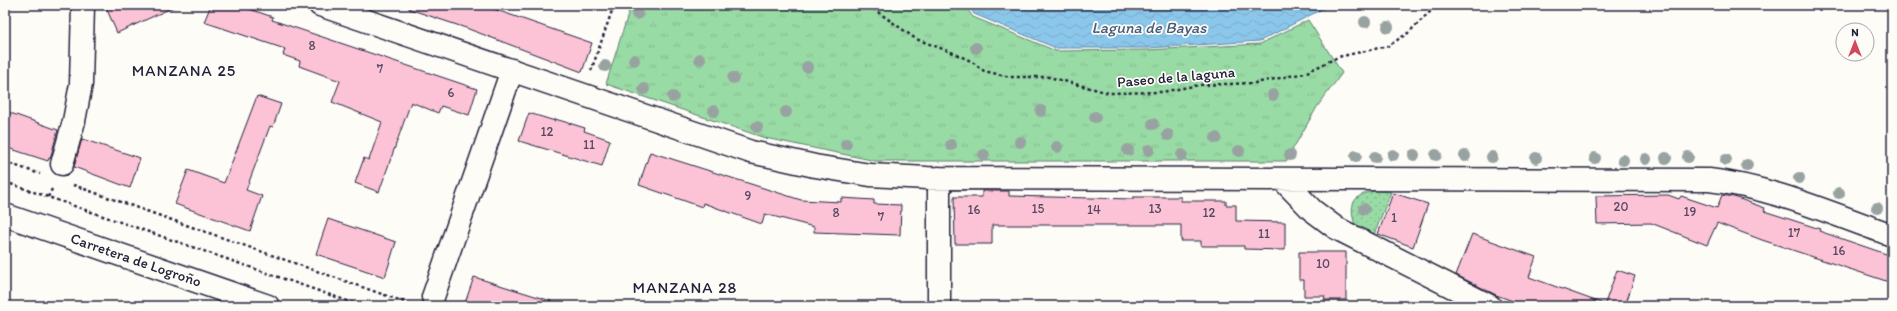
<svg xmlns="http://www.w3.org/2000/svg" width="1897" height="311" viewBox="0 0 1897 311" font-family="Itim,sans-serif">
  <defs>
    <pattern id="grass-dots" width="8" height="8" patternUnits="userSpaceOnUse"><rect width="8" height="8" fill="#99dba5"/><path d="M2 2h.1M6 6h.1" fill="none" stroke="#84bc8f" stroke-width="1.8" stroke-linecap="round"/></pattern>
    <pattern id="park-tufts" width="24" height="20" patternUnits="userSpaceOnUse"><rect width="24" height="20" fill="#99dba5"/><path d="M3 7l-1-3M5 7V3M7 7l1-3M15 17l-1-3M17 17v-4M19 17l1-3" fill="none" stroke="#84bc8f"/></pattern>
    <pattern id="water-waves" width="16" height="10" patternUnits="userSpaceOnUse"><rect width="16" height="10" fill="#8bc7eb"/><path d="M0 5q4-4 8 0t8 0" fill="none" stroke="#78abca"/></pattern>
  </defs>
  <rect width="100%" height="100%" fill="#fdfcf7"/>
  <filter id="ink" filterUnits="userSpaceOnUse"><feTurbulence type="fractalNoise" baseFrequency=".025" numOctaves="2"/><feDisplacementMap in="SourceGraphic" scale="8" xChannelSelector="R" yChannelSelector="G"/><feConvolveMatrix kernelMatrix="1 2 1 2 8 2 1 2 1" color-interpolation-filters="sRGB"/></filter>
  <g filter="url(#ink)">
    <path fill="url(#grass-dots)" stroke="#5e7e70" d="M1376,191L1391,192L1374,235L1355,225C1348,203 1354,194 1376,191Z"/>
    <path fill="url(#park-tufts)" stroke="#5e7e70" d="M631,5H964L973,17L1056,51L1148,50L1260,44L1308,20L1342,73L1317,107L1286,161H876L765,138L606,84Z"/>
    <path fill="url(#water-waves)" stroke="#6185a5" d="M968,5H1330L1260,41L1148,48H1056L974,14Z"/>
    <path fill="#fcc3d7" stroke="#22223b" d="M105,5H178L117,33Z
      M211,5H237L273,17L272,20L477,89L469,115L441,106L438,113L411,102L379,192L355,183L364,158L369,160L382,122L332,102L340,81L299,66L300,61L283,55L285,49L204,22Z
      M410,5H482L592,43L582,72L466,28L409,9Z
      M257,96L281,104L273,127L270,126L246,190L262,196L250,231L175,204L188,170L224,183Z
      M5,111L58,130L50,159L49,158L48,161L5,147Z
      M529,113L555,121V119L572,124L585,128L584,131L610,140L602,166L519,141Z
      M82,139L140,158L130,188L74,167Z
      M650,152L801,200L841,202V198L874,200V204L901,205L900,235L814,232V227L765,214L762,224L703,203L702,207L639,185Z
      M982,191H1009V196L1133,199V197H1181V201H1226V205H1236V221L1285,222V250L1244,249V246H1201V241H1181V225H992V244H955L954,197H982Z
      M1393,193L1428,204L1413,247L1378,234Z
      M1668,195L1679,199L1681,196L1717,208L1722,195L1734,197L1765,208L1764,211L1820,229L1819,231L1892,256V283L1762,240L1717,223L1707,245L1651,223L1597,224L1596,196Z
      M328,219L396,242L385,277L316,254Z
      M1472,234L1536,257L1529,277L1604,304V306L1617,270L1635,276L1625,306H1527L1496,295L1456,275Z
      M1299,252H1346V300H1324L1325,296H1304V280H1299Z
      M474,277L551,301L550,306H464Z"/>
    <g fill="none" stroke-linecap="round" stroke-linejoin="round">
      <g stroke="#22223b" stroke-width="25">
        <path id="street" d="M320,5L751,152L815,166L870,175L927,178L1709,180C1772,187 1832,214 1892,235
          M62,164L74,121L81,84L83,5
          M939,178V306
          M1282,179L1312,210L1336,228L1490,306
          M433,297L512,70"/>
      </g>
      <g stroke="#22223b" stroke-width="25">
        <path id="secondary" d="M5,215L268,306"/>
      </g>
      <path stroke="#22223b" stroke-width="2.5" stroke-dasharray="3 3" stroke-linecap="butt" d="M868,5L916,39L951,52L971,61L984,71L1010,77H1049L1109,93L1162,92L1199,85L1255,83L1305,73L1338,57L1388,46L1408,33L1437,5
        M591,71L614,5
        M5,162L40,174
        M5,182L362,306
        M73,185L410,304
        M48,197L53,187"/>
      <use href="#street" stroke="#fdfcf7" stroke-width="22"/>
      <use href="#secondary" stroke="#fdfcf7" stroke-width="22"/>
    </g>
    <g fill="#98a3a1">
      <circle cx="637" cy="14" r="6"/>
      <circle cx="1365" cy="22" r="6"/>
      <circle cx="1388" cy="27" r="6"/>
      <circle cx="976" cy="48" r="6"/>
      <circle cx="700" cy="59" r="6"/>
      <circle cx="634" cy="60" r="6"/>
      <circle cx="605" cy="66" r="6"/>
      <circle cx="807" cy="67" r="6"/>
      <circle cx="733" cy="78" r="6"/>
      <circle cx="644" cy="89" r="6"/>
      <circle cx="1273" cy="95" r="6"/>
      <circle cx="673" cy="97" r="6"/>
      <circle cx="714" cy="111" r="6"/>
      <circle cx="1041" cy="111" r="6"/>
      <circle cx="786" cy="112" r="6"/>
      <circle cx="1095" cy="117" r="6"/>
      <circle cx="1153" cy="124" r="6"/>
      <circle cx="757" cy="127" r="6"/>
      <circle cx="1168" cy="135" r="6"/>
      <circle cx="1216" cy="138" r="6"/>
      <circle cx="1020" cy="142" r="6"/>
      <circle cx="846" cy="144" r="6"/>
      <circle cx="951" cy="145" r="6"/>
      <circle cx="1057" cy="147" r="6"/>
      <circle cx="1128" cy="150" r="6"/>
      <circle cx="1149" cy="150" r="6"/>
      <circle cx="1239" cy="151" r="6"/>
      <circle cx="984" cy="155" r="6"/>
      <circle cx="1182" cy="155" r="6"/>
      <circle cx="1290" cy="155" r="6"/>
      <circle cx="1393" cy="155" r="6"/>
      <circle cx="1414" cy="155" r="6"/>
      <circle cx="1436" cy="155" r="6"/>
      <circle cx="1356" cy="156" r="6"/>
      <circle cx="1465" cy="156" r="6"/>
      <circle cx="1375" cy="157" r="6"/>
      <circle cx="1492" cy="157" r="6"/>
      <circle cx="1688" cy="157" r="6"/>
      <circle cx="1536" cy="158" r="6"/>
      <circle cx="1595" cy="158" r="6"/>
      <circle cx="1666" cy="158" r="6"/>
      <circle cx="1646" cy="159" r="6"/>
      <circle cx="1623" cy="160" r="6"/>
      <circle cx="1726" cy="160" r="6"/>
      <circle cx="1747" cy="165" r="6"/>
      <circle cx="1799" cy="178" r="6"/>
      <circle cx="1839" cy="193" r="6"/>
      <circle cx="1877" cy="208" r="6"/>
      <circle cx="1364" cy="209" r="6"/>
    </g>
  </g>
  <g text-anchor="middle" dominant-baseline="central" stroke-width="3.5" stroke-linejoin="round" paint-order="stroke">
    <g font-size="13" fill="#584a62">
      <text x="312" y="45">8</text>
      <text x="380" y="68">7</text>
      <text x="451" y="92">6</text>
      <text x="547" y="131">12</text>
      <text x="589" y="144">11</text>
      <text x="748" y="195">9</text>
      <text x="1621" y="206">20</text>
      <text x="1038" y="208">15</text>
      <text x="1155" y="208">13</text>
      <text x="974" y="209">16</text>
      <text x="1094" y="209">14</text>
      <text x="1690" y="211">19</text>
      <text x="836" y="212">8</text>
      <text x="1209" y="212">12</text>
      <text x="881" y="216">7</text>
      <text x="1394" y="217">1</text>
      <text x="1794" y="232">17</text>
      <text x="1264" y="233">11</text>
      <text x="1839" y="250">16</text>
      <text x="1323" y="263">10</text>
    </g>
    <g font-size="15" fill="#22223b" stroke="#fdfcf7">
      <text transform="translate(1176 77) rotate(-5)">Paseo de la laguna</text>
      <text transform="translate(136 260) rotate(19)">Carretera de Logroño</text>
    </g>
    <g font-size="16" font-style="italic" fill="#475c79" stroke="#fdfcf7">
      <text x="1149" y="27">Laguna de Bayas</text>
    </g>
    <g font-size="16" letter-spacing="1" fill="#22223b" stroke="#fdfcf7">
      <text x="184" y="70">MANZANA 25</text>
      <text x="685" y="287">MANZANA 28</text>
    </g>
  </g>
  <rect width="1897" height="311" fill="none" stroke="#fdfcf7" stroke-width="20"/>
  <rect x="10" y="10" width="1877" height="291" fill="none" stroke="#22223b" stroke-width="1.5" filter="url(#ink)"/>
  <g transform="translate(1855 42)"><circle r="19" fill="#fdfcf7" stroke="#a5a5ac"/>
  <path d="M0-3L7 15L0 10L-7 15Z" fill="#d1495b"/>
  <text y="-6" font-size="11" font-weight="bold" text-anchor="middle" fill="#22223b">N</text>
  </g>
</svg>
